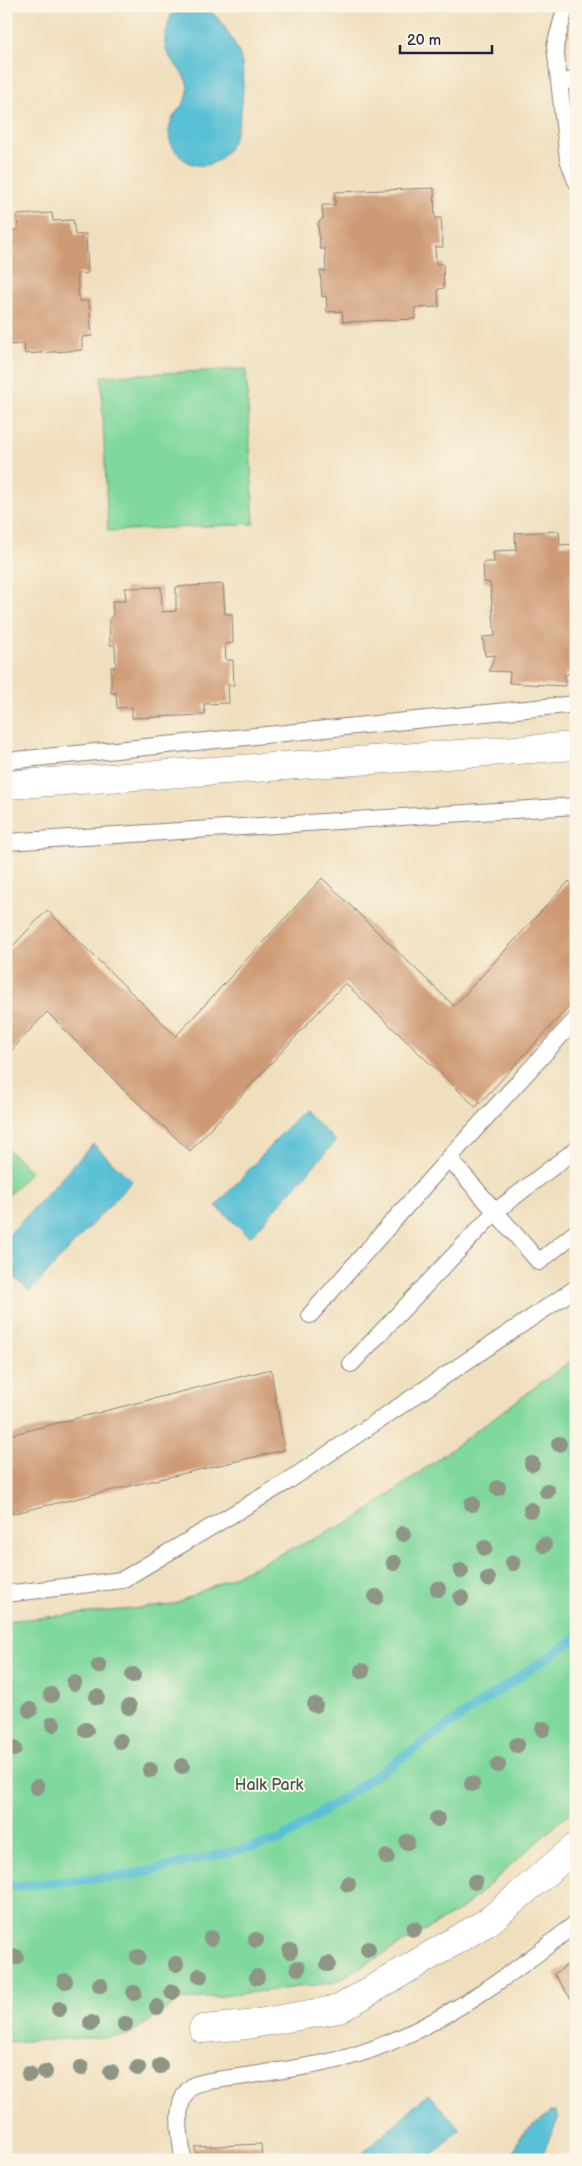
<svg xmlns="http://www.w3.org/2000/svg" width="582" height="2166" viewBox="0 0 582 2166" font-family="'Balsamiq Sans',sans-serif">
  <rect width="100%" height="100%" fill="#fcf5e5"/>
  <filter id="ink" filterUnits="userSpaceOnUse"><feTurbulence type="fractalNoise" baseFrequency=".02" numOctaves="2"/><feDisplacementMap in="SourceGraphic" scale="10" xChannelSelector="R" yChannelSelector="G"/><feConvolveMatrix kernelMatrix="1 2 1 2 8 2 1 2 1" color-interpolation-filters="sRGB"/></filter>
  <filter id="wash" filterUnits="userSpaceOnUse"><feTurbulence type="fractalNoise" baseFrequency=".0096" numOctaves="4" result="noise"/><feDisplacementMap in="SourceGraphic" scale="20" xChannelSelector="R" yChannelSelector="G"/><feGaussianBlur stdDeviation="1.12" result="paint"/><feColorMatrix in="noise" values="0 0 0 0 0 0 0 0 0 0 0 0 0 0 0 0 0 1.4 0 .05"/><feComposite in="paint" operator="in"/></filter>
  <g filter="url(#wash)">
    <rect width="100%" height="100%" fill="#efdfbe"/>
    <path fill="#7fd89d" stroke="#507d6c" d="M246,369L254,524L108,531L101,376Z
      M6,1148L31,1171L6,1198Z
      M576,1357V1807L462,1909L333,1983L179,2001L127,2036L6,2042V1621L172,1605L358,1518Z"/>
    <path fill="#58c0d5" stroke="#3d7188" d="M188,6C208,6 217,15 227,31C233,41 241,53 242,65C245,93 242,159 206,165C198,166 192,165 185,160C175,152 169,144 169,132C170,112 185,109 188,92C190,72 164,61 165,41C165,33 169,23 171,15Z
      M303,1110L336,1141L250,1237L216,1206Z
      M93,1144L132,1181L30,1291L6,1270V1238Z
      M428,2094L460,2129L427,2160H355Z
      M550,2112H556L558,2119L540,2160H511L520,2136Z"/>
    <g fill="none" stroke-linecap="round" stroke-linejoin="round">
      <path stroke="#58c0d5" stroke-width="9" d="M6,1887L131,1875L281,1840L576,1638"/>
    </g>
    <g id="blocks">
      <path fill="#ce9a74" d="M434,188L435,218H441L443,247H435L436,264H443L444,288L438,289L439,307L415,308V319L343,322L342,311L327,312L326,296L322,297L320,271H326L325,249H320L318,223L323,218L322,205H335V192Z
        M52,213L53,221L73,220L75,235L86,234L88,273L77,274L79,301H89L92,336L82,337V350L25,354L24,344L6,345V231L18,230L17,215Z
        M559,531L560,545L576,544V625H574V633H576V662H573V672L565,675V686L509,683L510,672L489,671L495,655L485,656L483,637L495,636L490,583L484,582L483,562H494L493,551L516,550L515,533Z
        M223,584L225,614H232L233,643L225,644L226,660H233L234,685H228L229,703L204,704L205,715L132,718V707L117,708L116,693H111V667H116L115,645H110L109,620L113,615L112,601H126L125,588L161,587L162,612L176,611V587Z
        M322,878L454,1006L569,881L576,888V999L476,1107L345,983L190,1151L125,1091L47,1012L6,1056V953L47,910L176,1036Z
        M271,1369L284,1450L6,1515V1436Z
        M576,1959V2006L554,1974Z
        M261,2144L262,2160H195V2147Z"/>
    </g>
  </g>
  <g filter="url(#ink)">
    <use href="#blocks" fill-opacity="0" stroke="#88807c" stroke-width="1"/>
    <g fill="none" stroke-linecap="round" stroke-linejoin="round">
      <g stroke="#88807c" stroke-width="18">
        <path id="lane" d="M566,6L555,46L568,159L576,181
          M560,83L576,79
          M6,761L576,704
          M6,842L576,806
          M449,1158L539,1262L576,1232
          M310,1315L449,1158L576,1019
          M351,1364L496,1211L576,1149
          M6,1594L122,1580L285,1483L576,1288
          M183,2160C181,2136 171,2100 194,2085C208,2080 224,2079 239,2077C270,2072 302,2068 333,2061C417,2042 509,1978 576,1923"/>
      </g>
      <g stroke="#88807c" stroke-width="29">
        <path id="street" d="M6,785L576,746
          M203,2029L247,2025L339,2009L489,1921L576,1847"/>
      </g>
      <use href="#lane" stroke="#fff" stroke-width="16"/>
      <use href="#street" stroke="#fff" stroke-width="28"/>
    </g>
    <g fill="#8e9586">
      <circle cx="559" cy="1444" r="8"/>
      <circle cx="532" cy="1464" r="8"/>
      <circle cx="498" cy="1488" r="8"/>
      <circle cx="547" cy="1491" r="8"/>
      <circle cx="472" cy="1504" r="8"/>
      <circle cx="531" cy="1510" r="8"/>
      <circle cx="403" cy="1534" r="8"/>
      <circle cx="544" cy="1545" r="8"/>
      <circle cx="485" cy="1548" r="8"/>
      <circle cx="394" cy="1563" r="8"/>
      <circle cx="513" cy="1563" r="8"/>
      <circle cx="461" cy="1571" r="8"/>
      <circle cx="488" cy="1579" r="8"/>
      <circle cx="438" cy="1589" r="8"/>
      <circle cx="376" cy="1597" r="8"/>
      <circle cx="461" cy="1598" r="8"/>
      <circle cx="99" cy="1666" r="8"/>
      <circle cx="362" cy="1671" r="8"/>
      <circle cx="133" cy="1675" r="8"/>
      <circle cx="74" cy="1683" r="8"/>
      <circle cx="51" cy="1695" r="8"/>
      <circle cx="97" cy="1697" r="8"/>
      <circle cx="315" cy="1705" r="8"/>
      <circle cx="129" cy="1707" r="8"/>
      <circle cx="30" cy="1710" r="8"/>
      <circle cx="53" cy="1724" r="8"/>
      <circle cx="543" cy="1729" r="8"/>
      <circle cx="86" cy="1730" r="8"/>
      <circle cx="120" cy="1741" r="8"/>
      <circle cx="517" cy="1745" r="8"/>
      <circle cx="14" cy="1749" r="8"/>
      <circle cx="498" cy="1765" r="8"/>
      <circle cx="182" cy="1766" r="8"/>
      <circle cx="150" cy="1770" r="8"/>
      <circle cx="472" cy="1784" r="8"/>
      <circle cx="37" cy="1787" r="8"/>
      <circle cx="437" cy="1819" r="8"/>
      <circle cx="407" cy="1842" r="8"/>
      <circle cx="387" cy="1857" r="8"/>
      <circle cx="475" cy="1882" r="8"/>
      <circle cx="348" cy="1884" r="8"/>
      <circle cx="414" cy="1929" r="8"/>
      <circle cx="211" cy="1938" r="8"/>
      <circle cx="256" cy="1940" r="8"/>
      <circle cx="368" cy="1949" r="8"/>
      <circle cx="290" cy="1951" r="8"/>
      <circle cx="16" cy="1957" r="8"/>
      <circle cx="138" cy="1957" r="8"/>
      <circle cx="176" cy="1964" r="8"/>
      <circle cx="328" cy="1964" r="8"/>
      <circle cx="298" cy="1968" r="8"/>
      <circle cx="200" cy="1976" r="8"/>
      <circle cx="257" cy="1977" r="8"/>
      <circle cx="65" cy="1981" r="8"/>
      <circle cx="100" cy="1985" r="8"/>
      <circle cx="172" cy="1992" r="8"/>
      <circle cx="134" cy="1993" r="8"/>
      <circle cx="157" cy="2007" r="8"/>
      <circle cx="59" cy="2009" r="8"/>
      <circle cx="91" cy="2023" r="8"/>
      <circle cx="125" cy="2024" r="8"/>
      <circle cx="160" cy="2066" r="8"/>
      <circle cx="81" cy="2068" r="8"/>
      <circle cx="138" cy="2068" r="8"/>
      <circle cx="45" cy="2072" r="8"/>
      <circle cx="111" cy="2072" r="8"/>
      <circle cx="29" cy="2074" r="8"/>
    </g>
  </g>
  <g text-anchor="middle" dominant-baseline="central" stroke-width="4" stroke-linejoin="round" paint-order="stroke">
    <g font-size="16" fill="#3e5958" stroke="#fcf5e5">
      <text x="269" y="1785">Halk Park</text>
    </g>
  </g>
  <rect width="582" height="2166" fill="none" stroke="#fcf5e5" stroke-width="25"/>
  <path d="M400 45v8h92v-8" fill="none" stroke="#22223b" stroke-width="2.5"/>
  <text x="407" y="45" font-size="15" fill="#22223b" stroke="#fcf5e5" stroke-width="4" paint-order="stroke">20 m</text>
</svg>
